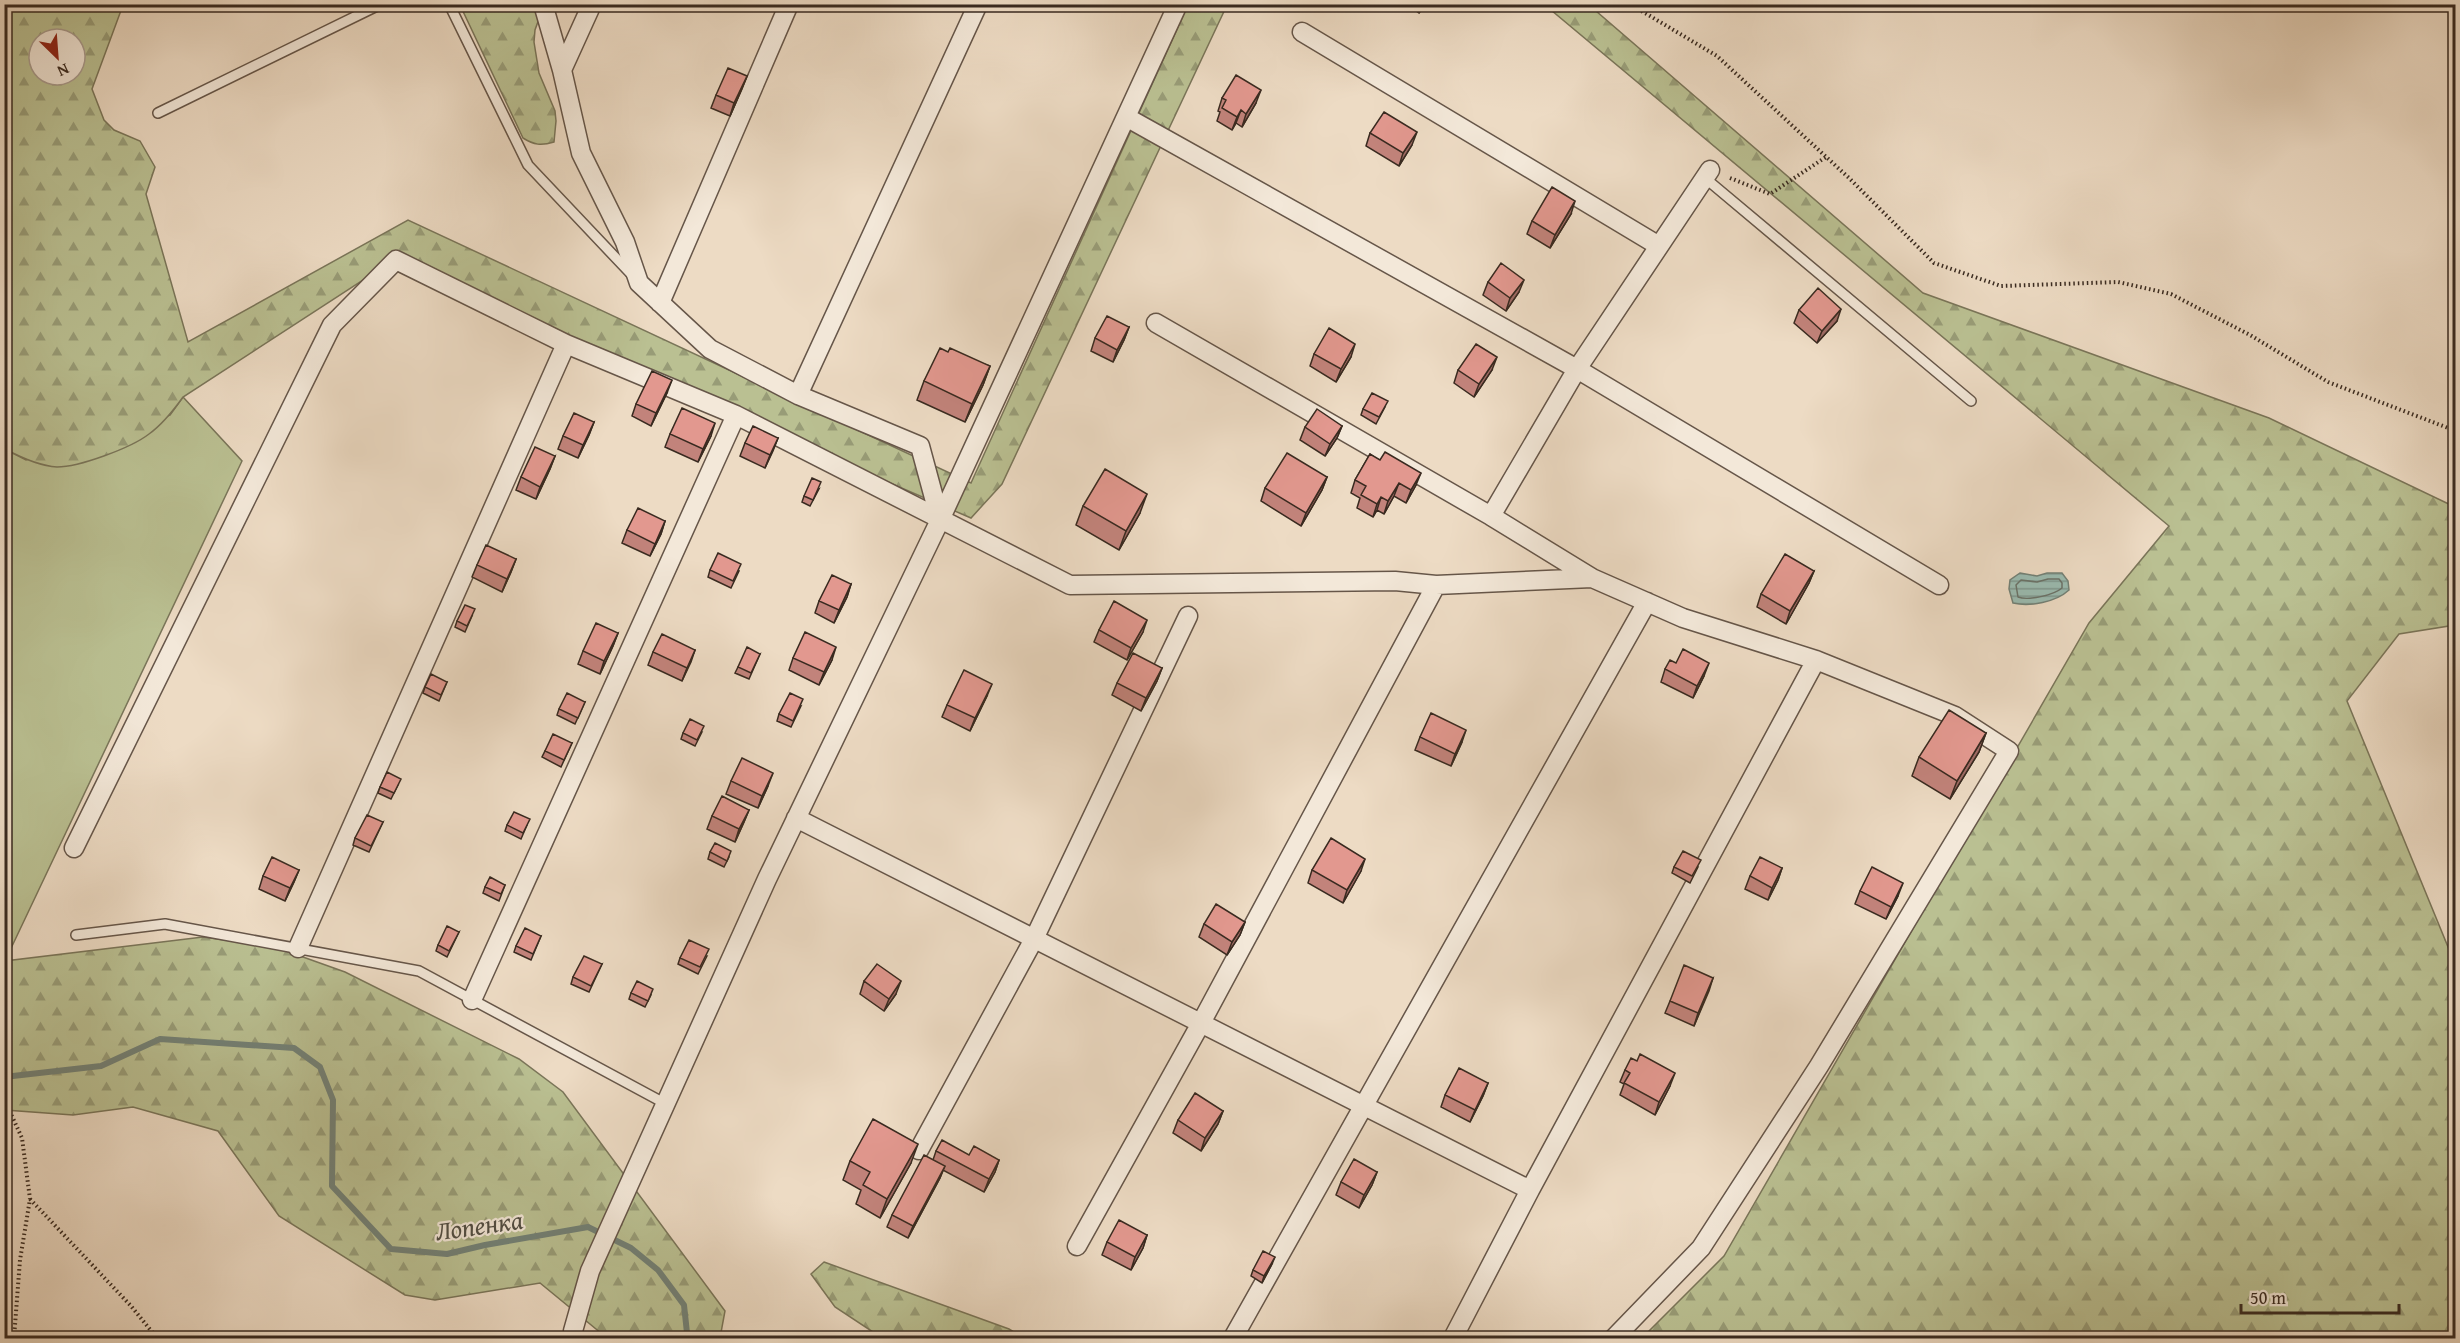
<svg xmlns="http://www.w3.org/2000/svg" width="2460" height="1343" viewBox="0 0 2460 1343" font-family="'Gentium Book Plus',serif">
  <defs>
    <pattern id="forest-firs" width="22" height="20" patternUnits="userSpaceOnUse" patternTransform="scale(1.5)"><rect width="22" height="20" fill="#bac092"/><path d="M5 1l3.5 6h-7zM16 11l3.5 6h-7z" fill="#989c77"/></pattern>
    <pattern id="water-rules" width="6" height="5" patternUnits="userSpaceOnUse" patternTransform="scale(1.5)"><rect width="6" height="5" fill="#9abbb0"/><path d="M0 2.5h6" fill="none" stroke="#7f988f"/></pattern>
  </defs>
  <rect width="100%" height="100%" fill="#eddbc4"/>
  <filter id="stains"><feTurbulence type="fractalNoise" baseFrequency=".00333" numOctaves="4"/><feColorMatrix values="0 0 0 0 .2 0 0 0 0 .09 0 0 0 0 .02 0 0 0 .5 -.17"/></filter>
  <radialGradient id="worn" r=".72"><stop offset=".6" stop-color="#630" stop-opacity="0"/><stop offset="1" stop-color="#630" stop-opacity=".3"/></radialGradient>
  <path fill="#bac092" stroke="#7a7559" stroke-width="1.5" d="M183,397L242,461L5,961V449L26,460L170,415Z"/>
  <path fill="url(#forest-firs)" stroke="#7a7559" stroke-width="1.5" fill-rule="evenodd" d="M4,5H123L92,89L104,120L114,130L140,141L155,167L146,194L188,342L408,220L971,483L1188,5H1227L1002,484L971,518L386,265L183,397C173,411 163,424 149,434C131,448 79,467 57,467C39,466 20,457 5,449ZM39,39H75V75H39Z
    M460,5H544L535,30L534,42L539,73L555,111L556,121L554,142C541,146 534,145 523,138Z
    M1545,5H1589L1923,293L2269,418L2455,507V625L2399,634L2347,701L2455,964V1338H1642L1724,1256L2089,623L2169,526Z
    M203,937L275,947L345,972L519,1059L563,1092L725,1311L720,1338H607L540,1283L435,1300L405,1295L279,1216L218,1131L133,1107L73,1115L5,1110V961Z
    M824,1262L1009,1329L1024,1338H882L835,1307L811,1274Z"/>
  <path fill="url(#water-rules)" stroke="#738176" stroke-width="1.5" d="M2020,573L2037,576L2047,573H2062L2068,581L2069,590C2056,602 2030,607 2013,603L2009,589L2010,580Z"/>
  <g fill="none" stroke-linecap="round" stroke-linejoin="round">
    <path stroke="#6a7268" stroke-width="1.5" d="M2048,579H2059L2062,583V588C2054,595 2028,601 2018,597L2016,585L2021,580L2037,582Z"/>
    <path stroke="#738176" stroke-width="6" d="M4,1077L101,1066L160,1039L294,1048L320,1067L333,1100L332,1186L391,1249L447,1254L485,1245L588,1227L631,1248L658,1270L684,1305L687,1333L685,1338"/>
    <g stroke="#665649" stroke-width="12">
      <path id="lane" d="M449,4L528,165L632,275
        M158,113L381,4
        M1705,178L1971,401
        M76,935L165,924L419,971L666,1104"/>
    </g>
    <g stroke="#665649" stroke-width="21">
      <path id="street" d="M543,4L562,70L581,153L625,242L639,283L710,349L798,395L920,446L940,520
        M1302,32L1659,246
        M562,70L592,4
        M1126,117L1577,369L1939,585
        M660,303L789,4
        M1156,323L1491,516
        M798,395L978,4
        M1592,578L1491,516L1577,369L1710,170
        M796,818L1530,1190L1453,1338
        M74,848L332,325L396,260L566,344L736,415L1070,585L1395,581L1436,585L1592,578L1683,618L1816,660L1955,716L2009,751L1819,1066L1701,1248L1614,1338
        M298,948L566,344
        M472,1000L736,415
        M919,1150L1034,939L1188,616
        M1530,1190L1816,660
        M1077,1246L1201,1023L1436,585
        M574,1338L573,1331L590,1271L767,879L940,520L1178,4
        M1233,1338L1647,602"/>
    </g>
    <path stroke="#392a20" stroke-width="4" stroke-dasharray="1.5 3" stroke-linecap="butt" d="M1630,4L1717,56L1849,178L1934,263L2001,286L2118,282L2171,294L2250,335L2328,382L2456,431
      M1730,178L1770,194L1826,157
      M4,1099L22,1138L30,1199L20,1260L14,1338
      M30,1199L131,1306L157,1338"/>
    <use href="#lane" stroke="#f3e8d9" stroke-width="9"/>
    <use href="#street" stroke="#f3e8d9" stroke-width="18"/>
  </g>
  <path fill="#c2837b" stroke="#392a20" stroke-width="1.5" d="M1406,4H1425L1419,13Z
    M747,76L730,116L711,108L716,95Z
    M1222,98L1256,103L1242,127L1236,123L1232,130L1217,121L1220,112L1218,111Z
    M1370,133L1412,145L1399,166L1366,146Z
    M1571,214L1550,248L1527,234L1532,221Z
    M1488,282L1519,292L1506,311L1483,295Z
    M1799,310L1837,321L1817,343L1794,323Z
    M1129,327L1124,340L1113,362L1091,351L1095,338Z
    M948,352L990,366L983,385L965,422L917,400L924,381Z
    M1314,354L1351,357L1336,382L1310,366Z
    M1458,370H1492L1474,397L1454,383Z
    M667,393L651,426L632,416L636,404Z
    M1385,407L1376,424L1361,415L1363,409Z
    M594,422L589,435L578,458L558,449L563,436Z
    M1342,426L1337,438L1325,456L1300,440L1305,427Z
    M670,434L711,436L698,462L665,447Z
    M778,438L765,468L740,456L745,443Z
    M1370,454L1416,485L1406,503L1394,496L1384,514L1377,510L1373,517L1357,508L1360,498L1351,493L1355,480Z
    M555,456L550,469L536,499L516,490L521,477Z
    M1327,477L1322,490L1301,526L1261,501L1265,488Z
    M819,489L810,506L802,502L804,496Z
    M1083,506L1140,513L1119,550L1076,525Z
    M665,521L661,534L650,556L622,543L627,530Z
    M516,559L511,572L502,592L472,577L477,565Z
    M710,570L739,571L731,588L708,577Z
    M1814,571L1809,583L1786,624L1757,607L1761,594Z
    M851,584L847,597L834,623L815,613L819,601Z
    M472,616L465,632L455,627L457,621Z
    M1099,630L1143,632L1127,660L1094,642Z
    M618,633L613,646L600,674L578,664L583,651Z
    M695,650L682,681L648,665L653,652Z
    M760,654L749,679L735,673L738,667Z
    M793,658L832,660L819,685L789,670Z
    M1162,668L1157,681L1141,711L1112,695L1117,683Z
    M1665,669L1704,676L1693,698L1661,682Z
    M447,682L439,701L423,693L425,687Z
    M987,696L970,731L942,717L947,705Z
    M585,702L575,724L557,715L559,709Z
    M801,706L791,727L777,721L779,714Z
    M702,732L695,746L681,739L683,733Z
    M1986,733L1979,752L1950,799L1912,776L1919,757Z
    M1420,737L1462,742L1451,766L1415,750Z
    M572,743L561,767L542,757L545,751Z
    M731,781L768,786L758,808L726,794Z
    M398,785L391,799L378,793L380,787Z
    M749,810L744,822L735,842L707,829L712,816Z
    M383,822L369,852L353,845L355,838Z
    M507,825H527L521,839L505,831Z
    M710,852L729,857L724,867L708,859Z
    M1674,867H1698L1690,883L1672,873Z
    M1782,868L1778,880L1768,900L1745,889L1750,876Z
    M299,870L294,882L285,901L259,889L263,876Z
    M1312,870L1361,871L1343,903L1308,883Z
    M505,885L499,901L483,893L485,887Z
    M1860,891L1898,896L1886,919L1855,904Z
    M1245,922L1240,935L1227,955L1199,937L1204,924Z
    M459,932L447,957L436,951L438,945Z
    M541,936L531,960L514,952L516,946Z
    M707,956L698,974L678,964L680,958Z
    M602,964L589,992L571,984L573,977Z
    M1713,978L1694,1026L1665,1013L1670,1001Z
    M864,981L896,994L884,1011L860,994Z
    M631,993L651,995L645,1007L629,999Z
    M1637,1061L1670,1086L1655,1115L1620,1095L1624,1084L1620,1082L1625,1070Z
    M1488,1083L1483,1096L1470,1122L1441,1107L1445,1095Z
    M1223,1111L1218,1124L1201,1151L1173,1133L1178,1120Z
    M936,1151L969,1155L999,1160L995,1172L984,1192L943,1170L940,1178L908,1238L887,1227L892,1215L933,1160Z
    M850,1161L911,1163L880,1218L856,1204L861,1190L843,1180Z
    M1377,1172L1372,1185L1359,1208L1336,1195L1341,1182Z
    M1147,1235L1143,1248L1131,1270L1102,1255L1107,1242Z
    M1272,1264L1262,1283L1251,1276L1253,1270Z"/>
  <path fill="#9e6a64" stroke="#392a20" stroke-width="1.5" d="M1422,4H1425L1419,13Z
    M747,76L742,89L730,116L734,103Z
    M1261,90L1256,103L1242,127L1246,114Z
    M1241,110L1236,123L1232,130L1237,117Z
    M1417,132L1412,145L1399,166L1403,153Z
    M1575,201L1571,214L1550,248L1555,235Z
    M1524,280L1519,292L1506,311L1510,298Z
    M1841,309L1837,321L1817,343L1822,331Z
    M1129,327L1124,340L1113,362L1117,350Z
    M1355,344L1351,357L1336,382L1341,369Z
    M1497,357L1492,370L1474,397L1479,384Z
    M990,366L983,385L965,422L972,404Z
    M672,380L667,393L651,426L656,413Z
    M594,422L589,435L578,458L583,445Z
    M715,423L711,436L698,462L703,449Z
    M1342,426L1337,438L1325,456L1330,444Z
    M778,438L773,451L765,468L770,455Z
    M555,456L550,469L536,499L540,487Z
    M1421,473L1416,485L1406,503L1411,490Z
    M1327,477L1322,490L1301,526L1306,513Z
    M1399,483L1394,496L1384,514L1388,501Z
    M1147,494L1140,513L1119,550L1126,531Z
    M1381,497L1377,510L1373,517L1377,504Z
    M665,521L661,534L650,556L655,544Z
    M516,559L511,572L502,592L507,579Z
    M1814,571L1809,583L1786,624L1790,611Z
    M851,584L847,597L834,623L839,610Z
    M1147,620L1143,632L1127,660L1131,648Z
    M618,633L613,646L600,674L604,661Z
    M836,647L832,660L819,685L824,672Z
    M695,650L691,662L682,681L687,668Z
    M1709,663L1704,676L1693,698L1697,686Z
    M1162,668L1157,681L1141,711L1146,698Z
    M992,684L987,696L970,731L975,718Z
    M1466,730L1462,742L1451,766L1455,754Z
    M1986,733L1979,752L1950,799L1957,781Z
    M773,773L768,786L758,808L762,796Z
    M749,810L744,822L735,842L739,829Z
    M1365,859L1361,871L1343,903L1347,890Z
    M1782,868L1778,880L1768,900L1772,888Z
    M299,870L294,882L285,901L290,888Z
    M1903,883L1898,896L1886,919L1891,907Z
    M1245,922L1240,935L1227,955L1232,942Z
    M1713,978L1709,991L1694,1026L1698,1013Z
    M901,981L896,994L884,1011L889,999Z
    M1675,1073L1670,1086L1655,1115L1659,1102Z
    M1488,1083L1483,1096L1470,1122L1475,1110Z
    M1223,1111L1218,1124L1201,1151L1205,1138Z
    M918,1144L911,1163L880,1218L887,1199Z
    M999,1160L995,1172L984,1192L989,1179Z
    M945,1166L940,1178L908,1238L913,1226Z
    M1377,1172L1372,1185L1359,1208L1364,1195Z
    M1147,1235L1143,1248L1131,1270L1135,1257Z
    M1275,1257L1272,1264L1262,1283L1264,1276Z"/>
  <path fill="#e2988f" stroke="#392a20" stroke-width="1.5" d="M728,68L747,76L734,103L716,95Z
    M1236,75L1261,90L1246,114L1241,110L1237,117L1222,108L1226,100L1222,98Z
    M1384,112L1417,132L1403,153L1370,133Z
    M1552,187L1575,201L1555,235L1532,221Z
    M1501,263L1524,280L1510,298L1488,282Z
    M1818,288L1841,309L1822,331L1799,310Z
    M1107,316L1129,327L1117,350L1095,338Z
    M1329,328L1355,344L1341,369L1314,354Z
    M1476,344L1497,357L1479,384L1458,370Z
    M940,348L948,352L950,348L990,366L972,404L924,381Z
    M652,371L672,380L656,413L636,404Z
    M1372,393L1388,401L1379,417L1363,409Z
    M682,408L715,423L703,449L670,434Z
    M1317,409L1342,426L1330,444L1305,427Z
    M574,413L594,422L583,445L563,436Z
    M753,426L778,438L770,455L745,443Z
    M535,447L555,456L540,487L521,477Z
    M1385,452L1421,473L1411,490L1399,483L1388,501L1381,497L1377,504L1361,495L1366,486L1355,480L1370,454L1380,460Z
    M1287,453L1327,477L1306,513L1265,488Z
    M1105,469L1147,494L1126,531L1083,506Z
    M812,478L821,482L813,500L804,496Z
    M638,508L665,521L655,544L627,530Z
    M486,545L516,559L507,579L477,565Z
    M718,553L741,564L733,581L710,570Z
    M1785,554L1814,571L1790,611L1761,594Z
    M832,575L851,584L839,610L819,601Z
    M1114,601L1147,620L1131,648L1099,630Z
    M465,605L475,609L467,626L457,621Z
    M596,623L618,633L604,661L583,651Z
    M805,632L836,647L824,672L793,658Z
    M662,634L695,650L687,668L653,652Z
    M747,647L760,654L751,673L738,667Z
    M1683,649L1709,663L1697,686L1665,669L1670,660L1676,663Z
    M1133,653L1162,668L1146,698L1117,683Z
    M964,670L992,684L975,718L947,705Z
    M431,674L447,682L441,695L425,687Z
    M567,693L585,702L578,718L559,709Z
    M790,693L803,699L793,721L779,714Z
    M1949,710L1986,733L1957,781L1919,757Z
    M1431,713L1466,730L1455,754L1420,737Z
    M690,719L704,726L697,740L683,733Z
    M553,734L572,743L564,760L545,751Z
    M742,758L773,773L762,796L731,781Z
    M387,772L401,779L394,793L380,787Z
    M722,796L749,810L739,829L712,816Z
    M514,812L530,819L523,833L507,825Z
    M367,815L383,822L371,846L355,838Z
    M1331,838L1365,859L1347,890L1312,870Z
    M715,843L731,851L727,861L710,852Z
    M1683,851L1701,860L1692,876L1674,867Z
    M272,857L299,870L290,888L263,876Z
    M1760,857L1782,868L1772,888L1750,876Z
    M1872,867L1903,883L1891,907L1860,891Z
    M490,877L505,885L501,894L485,887Z
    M1216,904L1245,922L1232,942L1204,924Z
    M447,926L459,932L449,951L438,945Z
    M525,928L541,936L533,954L516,946Z
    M689,940L709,949L700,967L680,958Z
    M584,956L602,964L591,986L573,977Z
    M877,964L901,981L889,999L864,981Z
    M1684,965L1713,978L1698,1013L1670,1001Z
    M637,981L653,989L648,1001L631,993Z
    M1640,1054L1675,1073L1659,1102L1624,1083L1630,1073L1625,1070L1631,1058L1637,1061Z
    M1459,1068L1488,1083L1475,1110L1445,1095Z
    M1195,1093L1223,1111L1205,1138L1178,1120Z
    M873,1119L918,1144L887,1199L863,1185L870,1172L850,1161Z
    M942,1140L969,1155L974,1146L999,1160L989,1179L936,1151Z
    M924,1155L945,1166L913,1226L892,1215Z
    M1354,1159L1377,1172L1364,1195L1341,1182Z
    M1119,1220L1147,1235L1135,1257L1107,1242Z
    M1263,1251L1275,1257L1264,1276L1253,1270Z"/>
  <g text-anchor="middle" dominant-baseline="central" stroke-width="4.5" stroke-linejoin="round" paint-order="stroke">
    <g font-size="26" font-style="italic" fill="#514e44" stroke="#f3e8d9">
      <text transform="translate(479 1225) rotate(-8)">Лопенка</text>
    </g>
  </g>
  <rect width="2460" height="1343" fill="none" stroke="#eddbc4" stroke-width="24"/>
  <rect x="6" y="6" width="2448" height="1331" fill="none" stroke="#392a20" stroke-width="3"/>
  <rect x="12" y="12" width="2436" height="1319" fill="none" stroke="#392a20" stroke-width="1.5"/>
  <g transform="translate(57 57) rotate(155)"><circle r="28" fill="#f3e8d9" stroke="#a99c8f" stroke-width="1.5"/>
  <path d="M0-4.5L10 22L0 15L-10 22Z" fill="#8f2418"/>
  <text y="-9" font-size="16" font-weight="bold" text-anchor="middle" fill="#392a20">N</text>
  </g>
  <path d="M2241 1304v9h158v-9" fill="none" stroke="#392a20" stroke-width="3"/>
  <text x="2250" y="1304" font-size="18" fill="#392a20" stroke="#f3e8d9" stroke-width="4.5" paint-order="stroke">50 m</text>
  <rect width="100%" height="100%" filter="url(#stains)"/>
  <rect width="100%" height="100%" fill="url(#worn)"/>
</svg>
